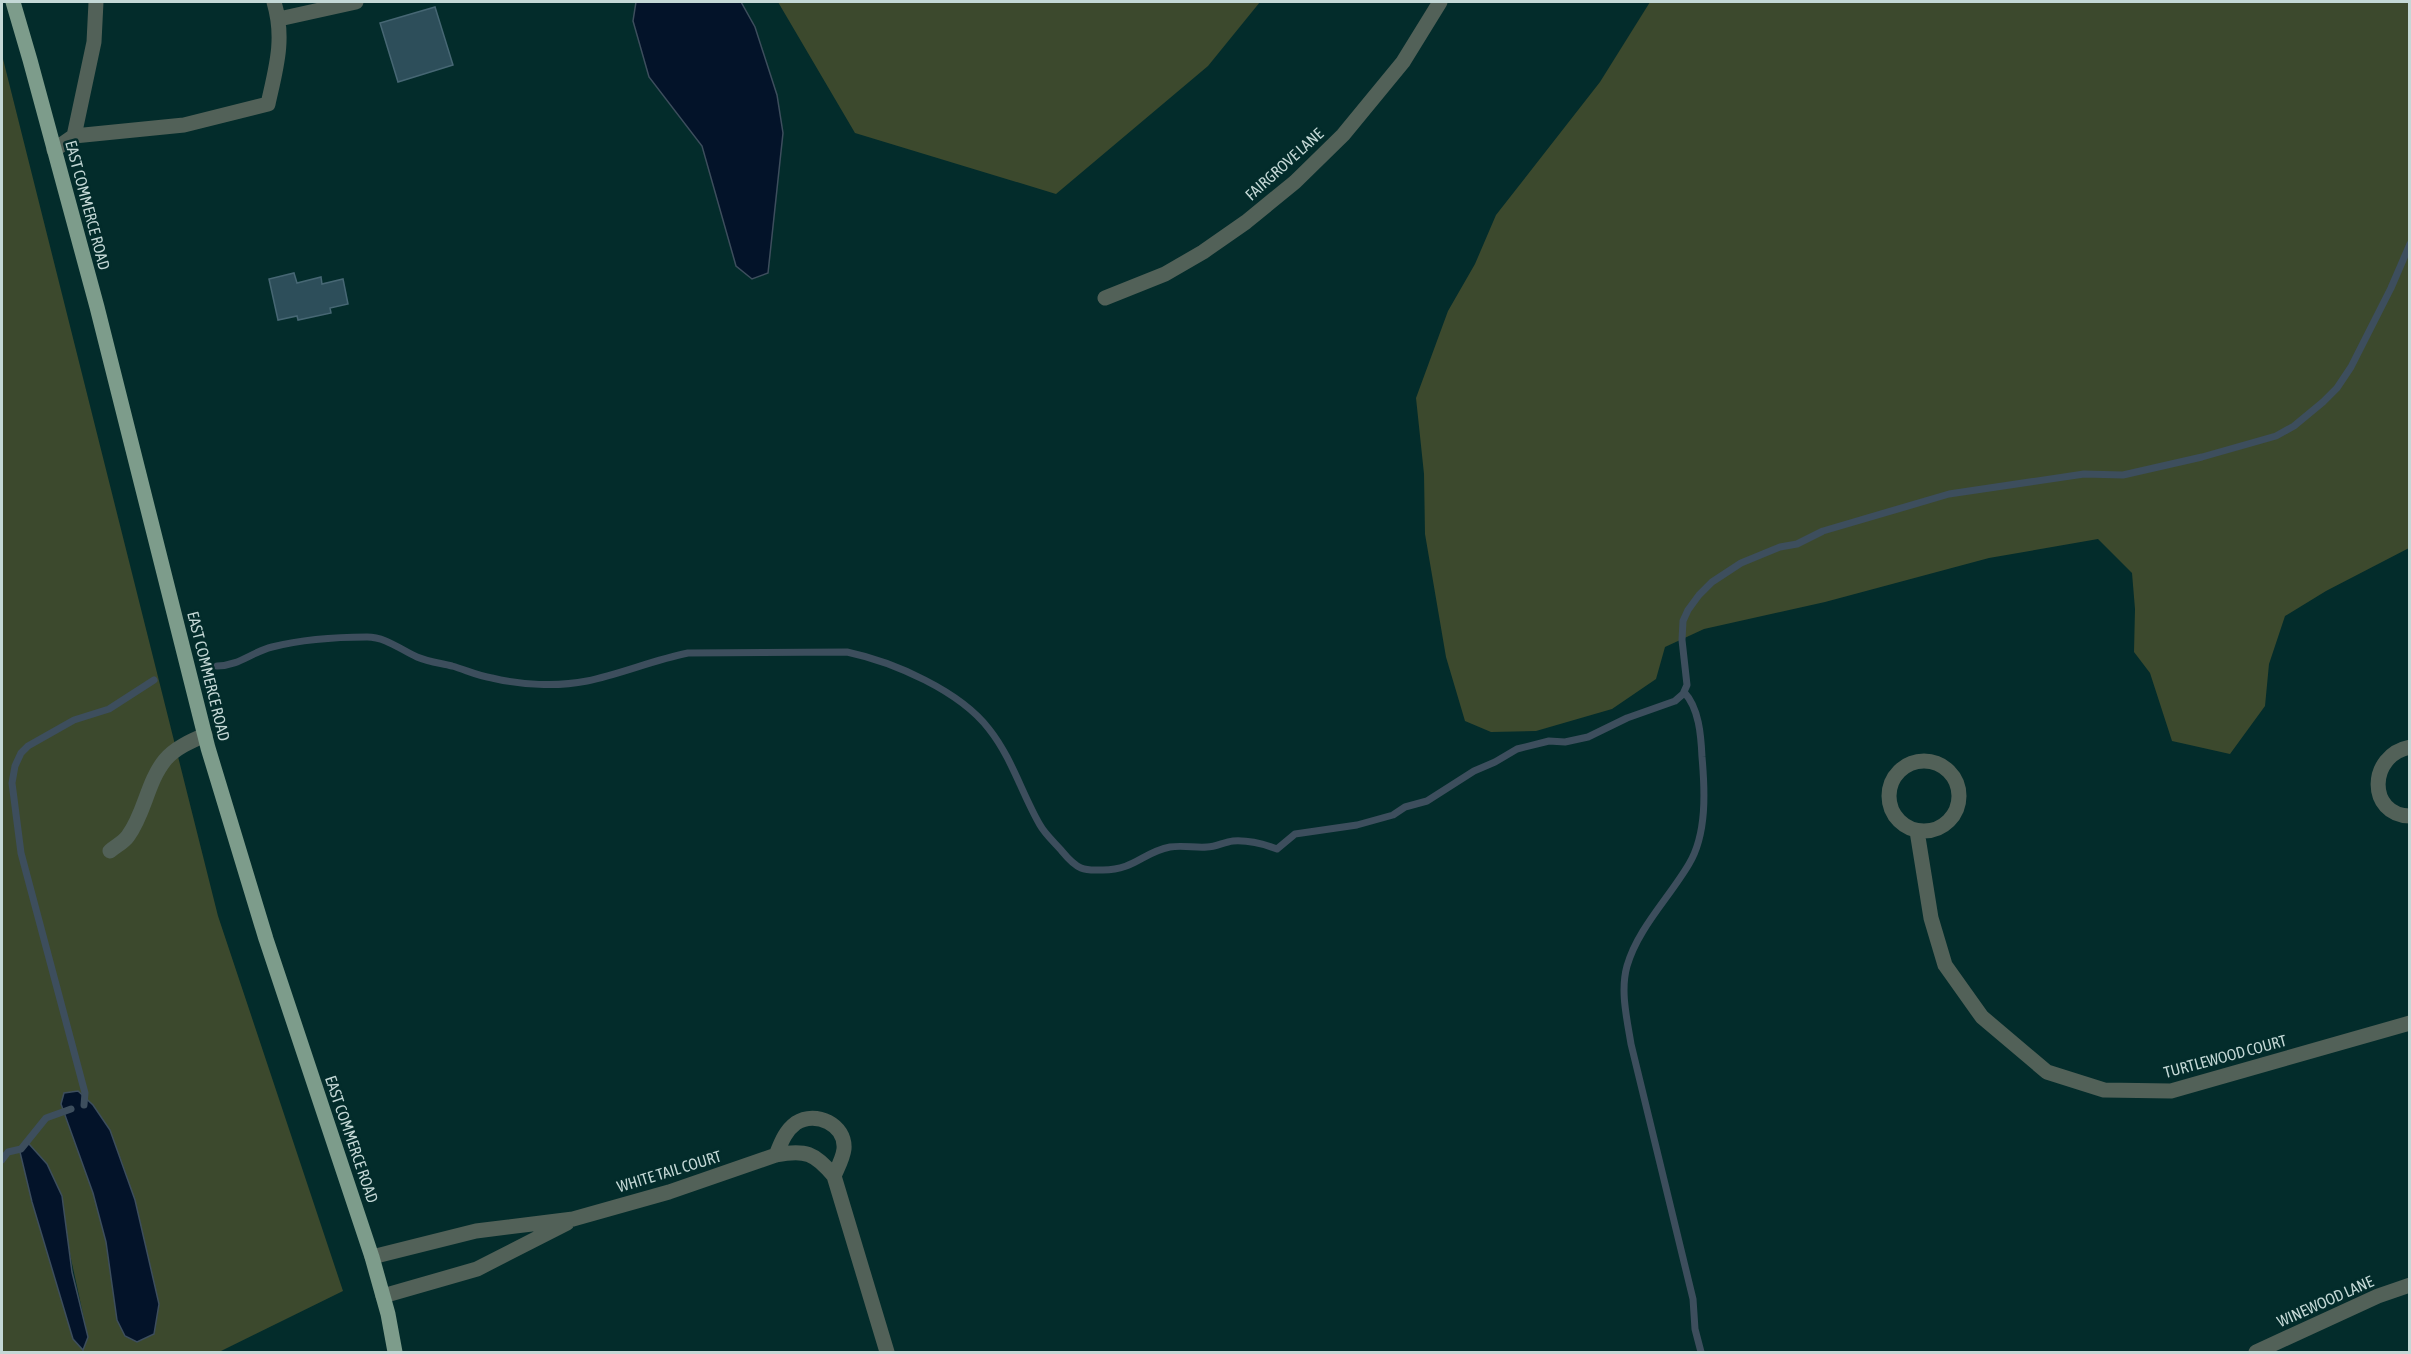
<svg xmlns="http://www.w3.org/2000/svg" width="2411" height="1354" viewBox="0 0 2411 1354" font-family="'Asap Condensed',sans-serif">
  <rect width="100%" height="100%" fill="#032c2b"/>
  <path fill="#3c492d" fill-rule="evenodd" d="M778,2H1260L1208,66L1056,194L855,133Z
    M1650,2H2409V548L2326,591L2285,616L2269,664L2265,706L2230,754L2172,741L2150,673L2134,652L2135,609L2132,573L2098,539L1989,558L1825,602L1704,629L1665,647L1656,679L1612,709L1536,731L1491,732L1465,721L1446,657L1425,534L1424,474L1416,398L1448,311L1475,264L1496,215L1600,82Z
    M2,55L218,916L343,1291L219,1352H2ZM61,1105H93C133,1165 142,1236 159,1304L117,1320L106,1242L93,1193ZM19,1148L68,1245L88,1337L73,1339L32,1202Z"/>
  <path fill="#031329" stroke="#3d4e5d" stroke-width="1.5" d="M636,2H741L755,27L777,95L783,133L768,273L752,279L736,266L702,146L649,77L633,21Z
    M78,1091L93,1105L110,1130L135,1200L159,1304L154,1334L137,1342L125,1336L117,1320L106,1242L93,1193L61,1104L64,1093Z
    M29,1144L47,1164L62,1196L72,1272L88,1337L83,1350L73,1339L32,1202L19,1148Z"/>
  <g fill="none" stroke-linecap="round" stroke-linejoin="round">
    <path stroke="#3d4e5d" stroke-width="7" d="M217,666C238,666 252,652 272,647C304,639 334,637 367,637C386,637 401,650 417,657C429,662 440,663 452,666C466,670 478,676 492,678C521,685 557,687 587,681C621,674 653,660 688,653L847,652C894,662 960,691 989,729C1012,758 1022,794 1040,825C1045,834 1054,842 1061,850C1066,856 1072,864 1081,868C1088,871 1095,870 1103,870C1135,870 1143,852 1170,847C1183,845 1195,848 1207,847C1216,847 1224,842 1233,841C1248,840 1264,844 1277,849L1295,834L1357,825L1393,815L1405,807L1427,801L1474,771L1495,762L1517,749L1549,741L1565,742L1588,737L1627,718L1675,701L1683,694L1687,685L1682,640L1683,621L1688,610L1699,595L1712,582L1741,563L1780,547L1797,544L1823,531L1949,494L2084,474L2123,475L2202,457L2276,436L2294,426L2323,402L2337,388L2351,367L2391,288L2410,244
      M1684,692C1699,708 1701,735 1702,757C1705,791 1707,834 1689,864C1669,898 1638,928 1627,966C1620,991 1627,1019 1631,1044L1693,1299L1695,1329L1701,1352
      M84,1105L85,1093L21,853L12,783L15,766L21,753L28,746L74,720L109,709L154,680
      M2,1160L8,1152L21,1149L46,1118L71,1109"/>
  </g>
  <path fill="#2d4e5a" stroke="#476774" stroke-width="1.5" d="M435,7L453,65L398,82L380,23Z
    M294,273L297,283L321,277L322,284L343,279L348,304L330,308L331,313L298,320L297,316L278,320L269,279Z"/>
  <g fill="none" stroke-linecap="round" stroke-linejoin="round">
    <path stroke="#526158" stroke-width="15" d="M279,19L356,2
      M74,136L184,125L268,104C276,68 285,39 274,2
      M54,150L74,136L94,42L96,2
      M1105,298L1165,274L1203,252L1246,222L1295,182L1343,135L1403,62L1440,2
      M2410,747C2368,755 2367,815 2410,816
      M1889 796a35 35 0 1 1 70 0a35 35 0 1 1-70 0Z
      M1917,831L1931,918L1945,965L1982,1017L2047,1072L2104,1090L2171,1091L2410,1023
      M110,851C116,846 124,842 128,836C145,813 147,782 165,760C175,748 191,741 205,735
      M776,1155C781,1143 785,1131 796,1123C816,1110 846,1125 844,1149C843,1158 838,1167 834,1176
      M372,1257L476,1231L573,1219L669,1192L776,1155C805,1149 815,1153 834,1176L887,1352
      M383,1296L477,1269L567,1223
      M2256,1352L2378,1296L2410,1285"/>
    <path stroke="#7d9c8b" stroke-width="15" d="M13,2L30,60L97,307L208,748L266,939L372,1257L388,1314L395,1352"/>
  </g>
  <g text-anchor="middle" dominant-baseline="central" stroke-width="5" stroke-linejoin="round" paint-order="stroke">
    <g font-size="16" fill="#c4d8d6" stroke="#032c2b">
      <text transform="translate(1284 164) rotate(-42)">FAIRGROVE LANE</text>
      <text transform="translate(88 205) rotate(75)">EAST COMMERCE ROAD</text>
      <text transform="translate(209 676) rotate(76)">EAST COMMERCE ROAD</text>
      <text transform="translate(2225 1056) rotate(-15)">TURTLEWOOD COURT</text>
      <text transform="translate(352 1139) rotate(71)">EAST COMMERCE ROAD</text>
      <text transform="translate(669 1171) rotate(-17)">WHITE TAIL COURT</text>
      <text transform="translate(2325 1301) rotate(-24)">WINEWOOD LANE</text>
    </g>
  </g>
  <rect width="2411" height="1354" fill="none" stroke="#c4d8d6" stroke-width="6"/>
</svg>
